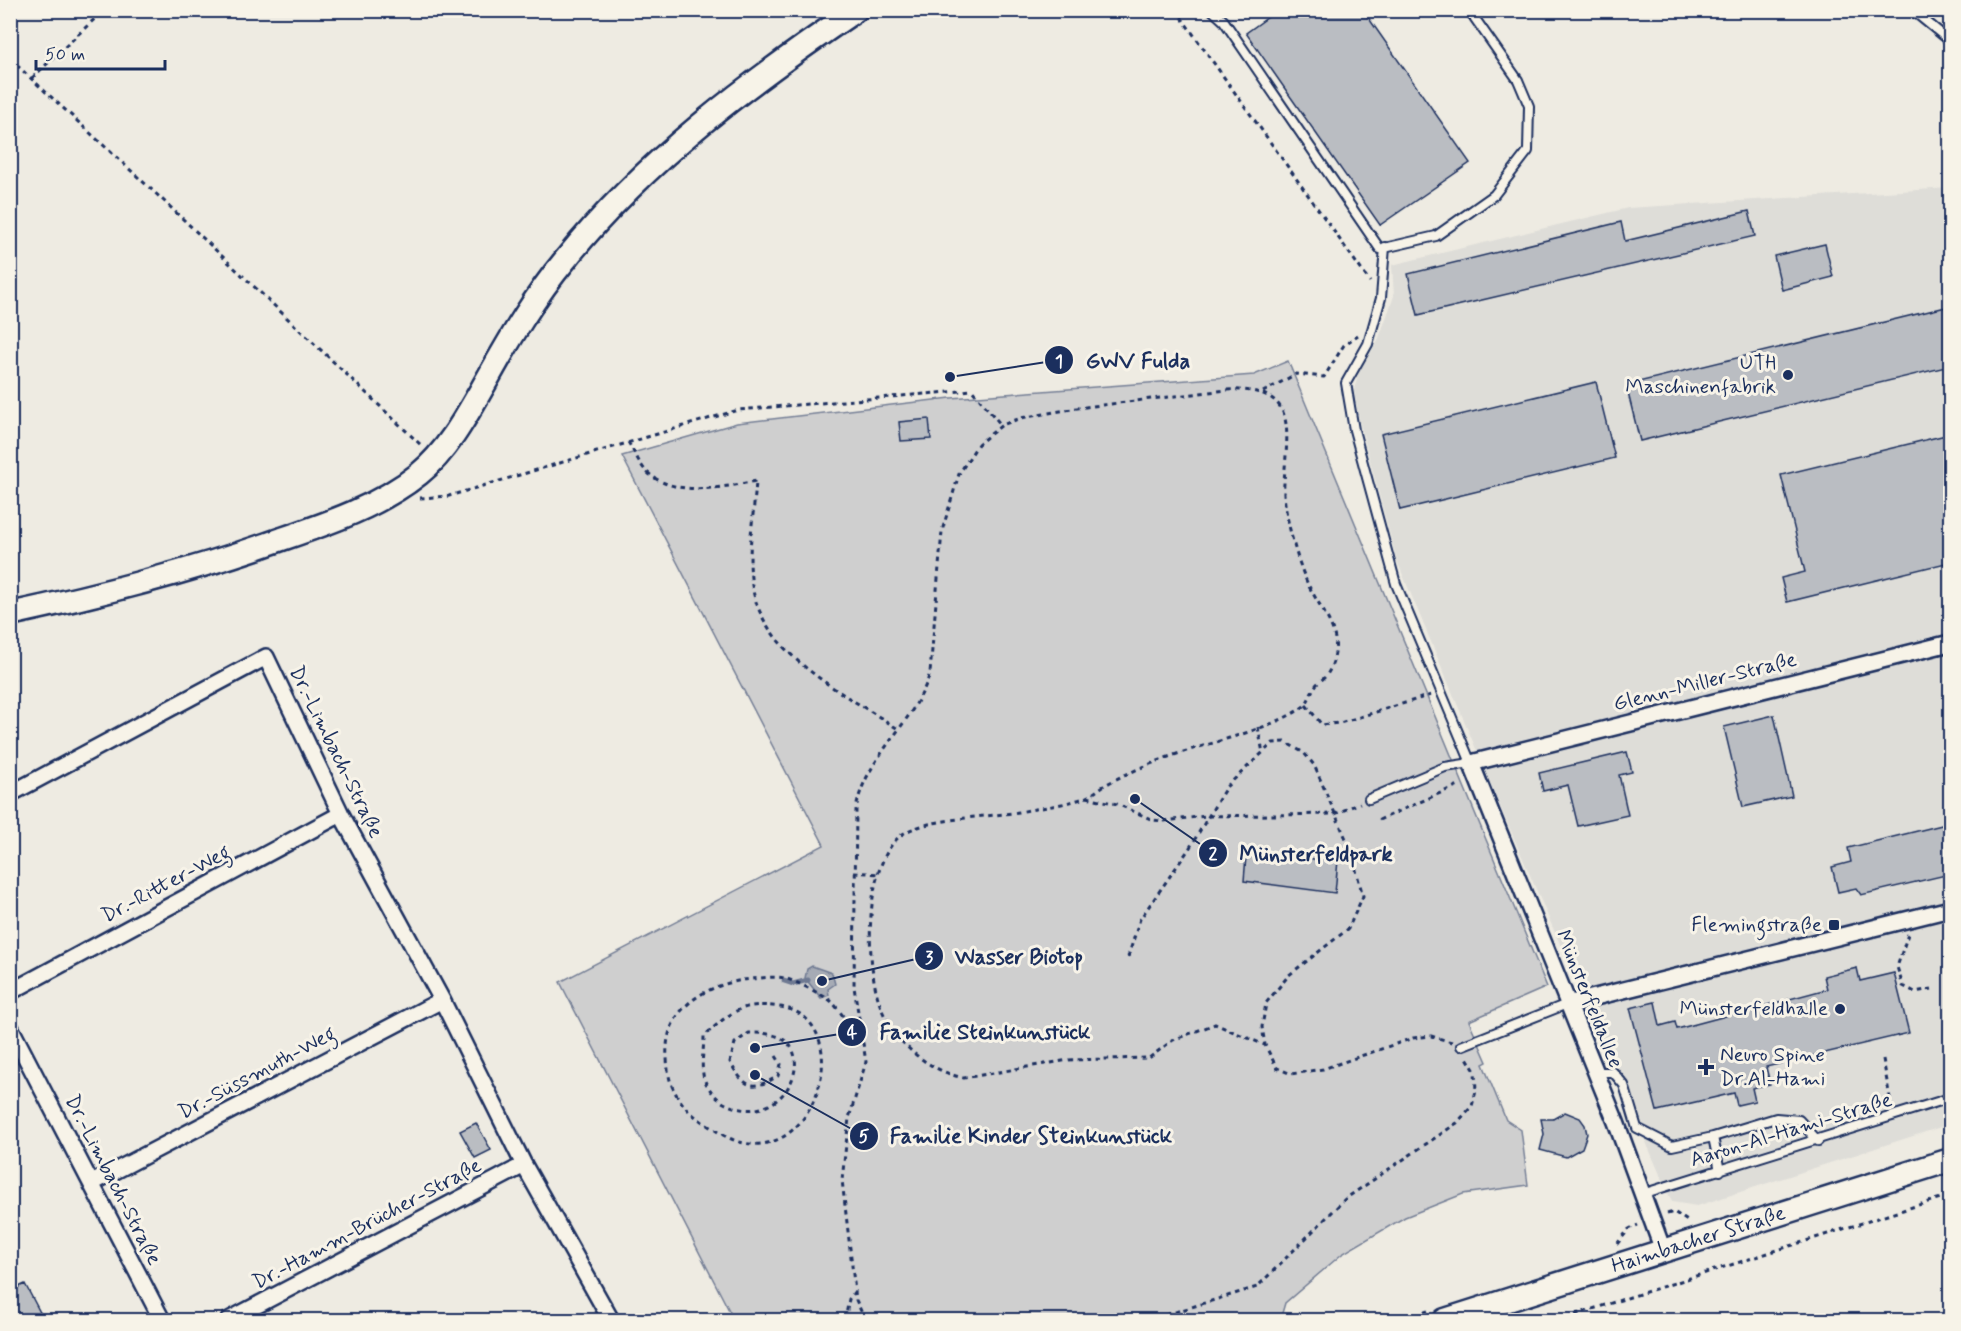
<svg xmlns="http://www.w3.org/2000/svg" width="1961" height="1331" viewBox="0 0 1961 1331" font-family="Mynerve,sans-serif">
  <rect width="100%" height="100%" fill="#eeebe2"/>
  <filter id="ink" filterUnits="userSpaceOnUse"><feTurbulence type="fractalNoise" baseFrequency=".0167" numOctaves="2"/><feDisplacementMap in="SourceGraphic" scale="12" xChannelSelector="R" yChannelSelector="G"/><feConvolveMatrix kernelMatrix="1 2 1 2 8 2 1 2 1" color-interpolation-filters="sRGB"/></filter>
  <g filter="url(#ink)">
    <path fill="#deddd8" d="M1950,188V1124L1697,1206L1672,1202L1500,806L1397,561L1359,420L1354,391L1359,371L1378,341L1394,296L1392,265L1628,208Z"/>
    <path fill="#cfcfcf" stroke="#757f96" stroke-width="1.5" d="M1288,361L1547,987L1469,1021L1487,1062L1483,1064L1506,1120L1521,1130L1528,1185L1463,1194L1405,1217L1342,1254L1285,1303L1280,1320H734L560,982L824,845L622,456L737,423L951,398L1254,375Z"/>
    <path fill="#a6abb5" stroke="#6e7992" stroke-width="1.5" d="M812,966L832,973L835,984L828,989L829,995L821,998L805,978L807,969Z"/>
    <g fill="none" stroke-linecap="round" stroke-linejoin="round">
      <path stroke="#6e7992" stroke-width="5" d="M784,981L793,984L808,980"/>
    </g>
    <path fill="#babdc2" stroke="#1b2f5e" stroke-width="1.5" d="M1278,10H1363L1470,163L1380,225L1246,33Z
      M1749,211L1755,236L1418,315L1408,274L1621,222L1625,241Z
      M1825,244L1833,277L1782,290L1774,256Z
      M1950,306V366L1640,441L1626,385Z
      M1596,382L1615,458L1400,510L1381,434Z
      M929,419L931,439L901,441L899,422Z
      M1950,434V562L1787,602L1781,578L1805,572L1781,475Z
      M1774,715L1792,796L1743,807L1724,727Z
      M1627,752L1632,772L1619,775L1628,815L1578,826L1568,785L1543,791L1539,773Z
      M1950,823V874L1861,895L1856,888L1838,892L1832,867L1851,862L1848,848Z
      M1246,856L1338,860L1335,893L1244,881Z
      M1857,968L1860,981L1894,973L1909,1033L1766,1067L1770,1084L1752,1088L1755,1101L1737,1105L1734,1093L1657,1111L1630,1008L1655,1002L1660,1026L1675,1022L1677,1029L1827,989L1824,976Z
      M1565,1112L1580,1118L1585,1125L1587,1134L1582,1148L1566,1157L1540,1150L1544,1134L1541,1119H1553Z
      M476,1123L491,1150L475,1158L460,1131Z
      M25,1284L44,1320H10V1291Z"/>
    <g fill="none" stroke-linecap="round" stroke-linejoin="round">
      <g stroke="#1b2f5e" stroke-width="12">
        <path id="lane" d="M1212,10L1224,21L1380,249L1436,236L1494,195L1528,151L1529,106L1518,80L1469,10
          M1917,14L1950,41
          M1369,799L1445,767L1471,763L1396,584L1354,430L1346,383L1368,344L1381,298L1385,247
          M1461,1046L1567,1004
          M1596,1072H1613L1624,1085L1637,1128L1672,1146L1713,1137
          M1720,1171L1713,1137L1776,1118L1799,1120L1818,1141
          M1642,1194L1950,1098"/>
      </g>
      <g stroke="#1b2f5e" stroke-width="20">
        <path id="street" d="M10,794L266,657L341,814L442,1000L524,1165L611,1320
          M10,992L341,814
          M1567,1004L1950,909
          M10,1027L162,1320
          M92,1183L442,1000
          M1664,1253L1616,1122L1471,763L1950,643
          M229,1320L524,1165"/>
      </g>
      <g stroke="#1b2f5e" stroke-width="27">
        <g id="secondary">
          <path d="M10,614C103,594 193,571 282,539C329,523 379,506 419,474C449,450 469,411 488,378C511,337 535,296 565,260C646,159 750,82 856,10"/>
          <path id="s1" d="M1445,1320L1950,1160"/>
        </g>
      </g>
      <path stroke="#1b2f5e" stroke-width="3" stroke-dasharray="4.5 4.5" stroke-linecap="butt" d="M1176,10L1370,282
        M10,59L165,202L422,446
        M32,78L104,10
        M1263,392L1296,374L1324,377L1344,345L1358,335
        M628,442C634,451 640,466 648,473C677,498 724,487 756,481C754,516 745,560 754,595C771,660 846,694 898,729
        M420,498L449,496L738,410L972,390L1001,425
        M1306,705L1322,725L1340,723L1431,695
        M1258,727L1263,753
        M1087,797L1117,804L1153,820L1163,821L1207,816L1335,814L1360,803
        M1379,820L1461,784
        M854,872L879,874
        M1908,934L1897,967L1903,986L1915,992L1932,989
        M1128,957L1140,919L1189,849L1226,787L1273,743L1285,742L1304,753L1314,765L1350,848L1363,896L1348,929L1289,975L1266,1003L1262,1027L1265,1045L1277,1068L1291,1074L1323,1069L1413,1038L1431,1036L1452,1042
        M776,1056L781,1064L778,1076C752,1092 744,1087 730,1062L735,1043L749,1033C760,1033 771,1033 781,1038C817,1057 781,1132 724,1103C715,1098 704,1084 703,1074C701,1062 704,1048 704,1036C731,1012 742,1001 780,1007C865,1019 811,1191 718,1132C704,1123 689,1114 680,1100C670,1086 668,1076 667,1058C663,1008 707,983 752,979C761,978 774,976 784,978C793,980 826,996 832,1002C837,1007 842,1015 846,1020L844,1028L862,1029
        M1883,1059L1891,1104
        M1667,1214L1674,1212L1689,1222
        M1617,1244L1629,1229L1638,1225
        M845,1320L849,1299L855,1291
        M865,1320L856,1300L842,1180L849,1118L866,1062L854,987L856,810C864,757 915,724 930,673L942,531L959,474L978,444L1002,425L1021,418L1077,408L1226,390C1300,387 1287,428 1284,483C1282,507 1296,557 1306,580C1314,599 1332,619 1335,639C1337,652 1333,666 1326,676C1322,680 1317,683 1314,688C1310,694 1309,702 1303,707C1272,730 1202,744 1163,759C1145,766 1125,774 1107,784C1099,788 1093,795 1084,798C1063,805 1040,808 1019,812C990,817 922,818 900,836C863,867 865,969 882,1010C896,1044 929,1071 964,1078L1068,1060L1149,1058L1173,1040L1215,1024L1265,1045
        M1149,1320L1257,1287L1345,1199L1457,1123L1472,1106L1476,1091L1475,1071L1466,1056
        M1398,1320L1428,1311
        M1558,1320L1950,1195"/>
      <use href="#lane" stroke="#f7f3e8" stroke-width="8"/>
      <use href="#street" stroke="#f7f3e8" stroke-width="15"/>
      <use href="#secondary" stroke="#f7f3e8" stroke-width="22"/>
    </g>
  </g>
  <g fill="#1b2f5e" stroke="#f7f3e8" stroke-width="2">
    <circle cx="1788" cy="375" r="6"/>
    <rect x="1828" y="919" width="12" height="12" rx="3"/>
    <circle cx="1840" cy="1009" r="6"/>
    <path d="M1703 1058h6v6h6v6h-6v6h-6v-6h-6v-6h6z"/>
  </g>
  <g text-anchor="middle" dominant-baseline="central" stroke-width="6" stroke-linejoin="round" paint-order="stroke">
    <g font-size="21" fill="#1b2f5e" stroke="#f7f3e8" text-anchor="end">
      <text x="1776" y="363">UTH<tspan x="1776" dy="24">Maschinenfabrik</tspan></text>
      <text x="1822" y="925">Flemingstraße</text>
      <text x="1828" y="1009">Münsterfeldhalle</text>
      <text x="1720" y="1055" text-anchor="start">Neuro Spine<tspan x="1720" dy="24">Dr.Al-Hami</tspan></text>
    </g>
    <g font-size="21" fill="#1b2f5e" stroke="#f7f3e8">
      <text transform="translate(1705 682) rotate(-14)">Glenn-Miller-Straße</text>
      <text transform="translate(336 752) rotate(64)">Dr.-Limbach-Straße</text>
      <text transform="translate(166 884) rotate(-28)">Dr.-Ritter-Weg</text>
      <text transform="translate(1589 999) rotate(68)">Münsterfeldallee</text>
      <text transform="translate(257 1073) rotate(-28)">Dr.-Süssmuth-Weg</text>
      <text transform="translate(1791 1130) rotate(-17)">Aaron-Al-Hami-Straße</text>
      <text transform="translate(113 1180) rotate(63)">Dr.-Limbach-Straße</text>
      <text transform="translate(367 1224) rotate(-28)">Dr.-Hamm-Brücher-Straße</text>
      <text stroke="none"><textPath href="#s1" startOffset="266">Haimbacher Straße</textPath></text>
    </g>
  </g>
  <path fill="none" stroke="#1b2f5e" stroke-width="2" d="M950 377L1059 360M1135 799L1213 853M822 981L929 956M755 1048L852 1032M755 1075L864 1136"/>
  <g fill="#1b2f5e" stroke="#f7f3e8" stroke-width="2">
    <circle cx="950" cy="377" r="6"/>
    <circle cx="1135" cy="799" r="6"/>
    <circle cx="822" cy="981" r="6"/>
    <circle cx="755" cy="1048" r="6"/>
    <circle cx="755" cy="1075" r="6"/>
    <circle cx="1059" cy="360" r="15"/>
    <circle cx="1213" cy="853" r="15"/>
    <circle cx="929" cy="956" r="15"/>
    <circle cx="852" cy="1032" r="15"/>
    <circle cx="864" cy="1136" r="15"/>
  </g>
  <g font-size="18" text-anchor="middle" font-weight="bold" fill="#fff">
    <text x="1059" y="367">1</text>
    <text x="1213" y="859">2</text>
    <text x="929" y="963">3</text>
    <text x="852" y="1038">4</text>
    <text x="864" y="1142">5</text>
  </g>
  <g font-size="22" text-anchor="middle" font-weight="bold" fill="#1b2f5e" stroke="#f7f3e8" stroke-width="6" stroke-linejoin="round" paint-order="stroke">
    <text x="1138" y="368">GWV Fulda</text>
    <text x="1316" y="861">Münsterfeldpark</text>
    <text x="1019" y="964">Wasser Biotop</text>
    <text x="985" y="1039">Familie Steinkunstück</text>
    <text x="1031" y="1143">Familie Kinder Steinkunstück</text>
  </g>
  <rect width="1961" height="1331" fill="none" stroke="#f7f3e8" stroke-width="36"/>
  <rect x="18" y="18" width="1925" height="1295" fill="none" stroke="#1b2f5e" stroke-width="2" filter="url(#ink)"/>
  <path d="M36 60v9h129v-9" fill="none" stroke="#1b2f5e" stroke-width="3"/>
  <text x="45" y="60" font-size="18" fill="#1b2f5e" stroke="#f7f3e8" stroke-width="4.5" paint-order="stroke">50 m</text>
</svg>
